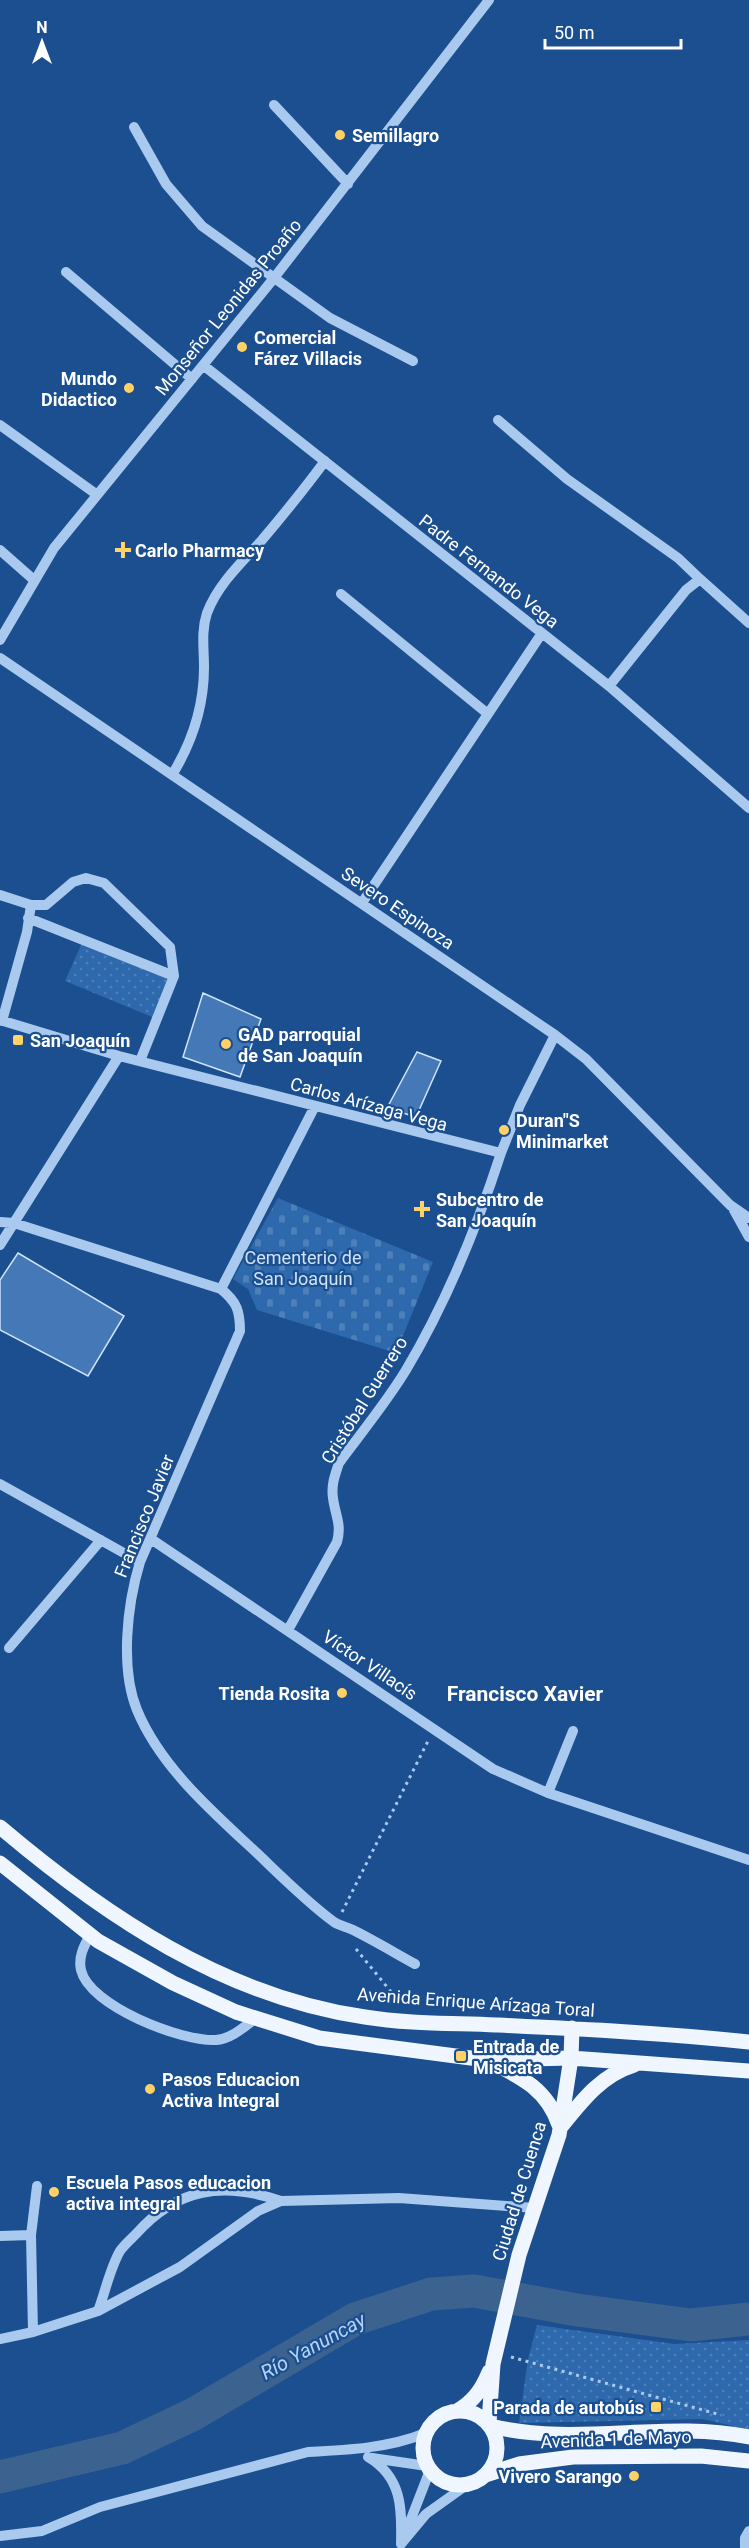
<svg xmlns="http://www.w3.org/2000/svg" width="749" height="2548" viewBox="0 0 749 2548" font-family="Roboto,sans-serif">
  <defs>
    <pattern id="grass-dots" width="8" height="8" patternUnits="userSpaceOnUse" patternTransform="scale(1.5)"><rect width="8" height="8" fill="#2e69ad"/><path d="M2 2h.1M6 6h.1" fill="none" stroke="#4d80b9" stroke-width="1.8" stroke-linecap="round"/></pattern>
    <pattern id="cemetery-stones" width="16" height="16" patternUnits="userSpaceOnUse" patternTransform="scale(1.5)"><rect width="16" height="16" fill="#2e69ad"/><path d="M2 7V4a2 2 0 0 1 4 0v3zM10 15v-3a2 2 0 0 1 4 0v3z" fill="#4d80b9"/></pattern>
  </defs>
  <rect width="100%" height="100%" fill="#1b4f8f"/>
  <path fill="url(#grass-dots)" d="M82,943L171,975L157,1019L65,981Z
    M537,2325L675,2344L749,2340V2430L703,2419L519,2423L528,2359Z"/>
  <path fill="url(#cemetery-stones)" d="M278,1198L433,1262L396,1353L257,1310L248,1289L233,1279Z"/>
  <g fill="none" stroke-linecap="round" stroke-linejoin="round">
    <path stroke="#3c6290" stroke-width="33" d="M0,2477L122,2448L192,2415L355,2319L431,2294L474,2291L577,2310L691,2325L749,2319"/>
  </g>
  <path fill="#4478b7" stroke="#cfe3fa" stroke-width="1.5" d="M203,993L261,1019L240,1077L183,1057Z
    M417,1052L441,1061L416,1117L387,1108Z
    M18,1253L124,1316L88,1376L0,1330V1280Z"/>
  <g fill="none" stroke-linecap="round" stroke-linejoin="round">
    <path stroke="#a9c9ee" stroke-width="3" stroke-dasharray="3 4.5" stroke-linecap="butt" d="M342,1912L428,1741
      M356,1949L401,2004
      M511,2357L721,2415"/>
    <path stroke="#a9c9ee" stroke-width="10" d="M274,105L348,184
      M134,127L166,184L202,226L330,318L413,361
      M66,272L192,379
      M203,365L609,686L749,808
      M498,420L567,479L678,558L700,579
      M0,425L96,494
      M0,550L34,580
      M341,594L488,714
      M0,640L54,548L274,278L489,0
      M0,658L555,1035L586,1059L730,1205L749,1218
      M609,686L686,590L700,579L749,623
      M172,775C193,741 204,707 204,667C204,649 201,631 207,613C218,584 242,562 262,540C284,514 305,488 325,461
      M0,895L31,905L27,932L2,1021
      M362,903L542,633
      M31,905H46L73,882L86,878L104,883L170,947L174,976
      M28,918L174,976L140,1061
      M0,1020L119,1056L501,1153L520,1105L555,1035
      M734,1210L749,1237
      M0,1222L14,1223L221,1289C237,1302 240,1311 240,1331L140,1562C127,1605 120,1668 137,1710C161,1768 214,1813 259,1855C283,1878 307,1902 334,1922C340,1926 348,1927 355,1931C375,1941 395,1953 415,1964
      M0,1245L119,1056
      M221,1289L315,1106
      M0,1484L140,1562
      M151,1539L493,1769L548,1793L749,1860
      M288,1630L337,1542C342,1524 335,1515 333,1498C331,1485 335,1475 339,1463C361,1433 386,1403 406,1370C446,1303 477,1227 501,1153
      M9,1648L101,1540
      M548,1793L573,1731
      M90,1935C84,1946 78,1957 81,1970C89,2006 182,2042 216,2040C231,2039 244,2027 256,2018
      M0,2236L31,2235
      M98,2311C105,2293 110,2268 120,2251C124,2245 131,2239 136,2234C177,2188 223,2181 281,2201
      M33,2332L31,2235L37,2186
      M0,2339L33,2332L98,2311L180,2267L258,2211L281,2201L399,2198L535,2208
      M368,2457C402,2477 402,2508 401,2544
      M372,2458L427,2466
      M0,2536L42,2531L100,2507L308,2452C348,2450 389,2448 426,2433
      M404,2537L430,2470
      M401,2544L426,2514L468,2484
      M745,2548V2538L749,2531"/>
    <path stroke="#f0f6ff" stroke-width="15" d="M0,1827C105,1916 225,1997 365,2017C408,2024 452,2023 496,2025C580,2029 665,2033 749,2042
      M0,1863L98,1941L173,1983L236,2012L319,2038L486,2060L571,2058L749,2071
      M489,2061C521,2077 547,2089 559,2125
      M560,2128C581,2102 601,2075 634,2065
      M423 2448a37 37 0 1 1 74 0a37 37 0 1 1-74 0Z
      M457,2411C474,2401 482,2389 489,2372
      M489,2423L493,2364L519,2255L559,2135L571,2058L572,2028
      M491,2426C576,2447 665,2420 749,2437
      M486,2475L519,2464L573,2457L701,2456L749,2461"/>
  </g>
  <g fill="#ffd166" stroke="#1b4f8f" stroke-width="2">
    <circle cx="340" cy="135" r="6"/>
    <circle cx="242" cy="347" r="6"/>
    <circle cx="129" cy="388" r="6"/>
    <path d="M120 541h6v6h6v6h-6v6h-6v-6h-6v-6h6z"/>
    <rect x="12" y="1034" width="12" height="12" rx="3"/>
    <circle cx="226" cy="1044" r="6"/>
    <circle cx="504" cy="1130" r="6"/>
    <path d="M419 1200h6v6h6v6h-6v6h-6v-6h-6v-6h6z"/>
    <circle cx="342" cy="1693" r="6"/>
    <rect x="455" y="2050" width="12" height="12" rx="3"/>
    <circle cx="150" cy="2089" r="6"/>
    <circle cx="54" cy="2192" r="6"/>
    <rect x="650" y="2401" width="12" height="12" rx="3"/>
    <circle cx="634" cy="2476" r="6"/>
  </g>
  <g text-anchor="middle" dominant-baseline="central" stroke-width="4.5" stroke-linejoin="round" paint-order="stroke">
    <g font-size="18" font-weight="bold" fill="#fff" stroke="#1b4f8f" text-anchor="start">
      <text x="352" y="135">Semillagro</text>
      <text x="254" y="337">Comercial<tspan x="254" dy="21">Fárez Villacis</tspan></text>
      <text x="117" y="378" text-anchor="end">Mundo<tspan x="117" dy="21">Didactico</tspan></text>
      <text x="135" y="550">Carlo Pharmacy</text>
      <text x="238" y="1034">GAD parroquial<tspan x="238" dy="21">de San Joaquín</tspan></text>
      <text x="30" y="1040">San Joaquín</text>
      <text x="516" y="1120">Duran"S<tspan x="516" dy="21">Minimarket</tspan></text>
      <text x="436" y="1199">Subcentro de<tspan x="436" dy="21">San Joaquín</tspan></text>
      <text x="330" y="1693" text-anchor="end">Tienda Rosita</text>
      <text x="473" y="2046">Entrada de<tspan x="473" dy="21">Misicata</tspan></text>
      <text x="162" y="2079">Pasos Educacion<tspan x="162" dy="21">Activa Integral</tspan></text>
      <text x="66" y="2182">Escuela Pasos educacion<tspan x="66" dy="21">activa integral</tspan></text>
      <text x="644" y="2407" text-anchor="end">Parada de autobús</text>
      <text x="622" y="2476" text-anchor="end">Vivero Sarango</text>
    </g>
    <g font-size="18" fill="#fff" stroke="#1b4f8f">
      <text transform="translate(228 307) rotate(-51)">Monseñor Leonidas Proaño</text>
      <text transform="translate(489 571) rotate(38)">Padre Fernando Vega</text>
      <text transform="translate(398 908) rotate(34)">Severo Espinoza</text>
      <text transform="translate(369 1104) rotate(15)">Carlos Arízaga Vega</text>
      <text transform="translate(364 1400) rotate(-58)">Cristóbal Guerrero</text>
      <text transform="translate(144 1516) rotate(-68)">Francisco Javier</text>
      <text transform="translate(370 1665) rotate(34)">Víctor Villacís</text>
      <text transform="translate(476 2002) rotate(4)">Avenida Enrique Arízaga Toral</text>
      <text transform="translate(519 2191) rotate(-73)">Ciudad de Cuenca</text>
      <text transform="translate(616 2439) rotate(-2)">Avenida 1 de Mayo</text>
    </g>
    <g font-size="18" fill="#cfe3fa" stroke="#1b4f8f">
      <text x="303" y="1257">Cementerio de<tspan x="303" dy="21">San Joaquín</tspan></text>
    </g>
    <g font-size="20" font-style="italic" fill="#b5d3f5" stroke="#1b4f8f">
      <text transform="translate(313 2346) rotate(-29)">Río Yanuncay</text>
    </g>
    <g font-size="21" font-weight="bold" fill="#fff" stroke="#1b4f8f">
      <text x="525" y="1694">Francisco Xavier</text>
    </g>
  </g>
  <g transform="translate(42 42)" stroke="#1b4f8f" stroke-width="4.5" paint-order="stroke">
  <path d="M0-4.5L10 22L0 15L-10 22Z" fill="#ffffff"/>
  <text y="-9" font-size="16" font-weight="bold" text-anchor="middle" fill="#ffffff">N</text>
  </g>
  <path d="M545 39v9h136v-9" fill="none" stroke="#ffffff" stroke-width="3"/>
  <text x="554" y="39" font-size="18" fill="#ffffff" stroke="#1b4f8f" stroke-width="4.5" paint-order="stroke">50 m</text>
</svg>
